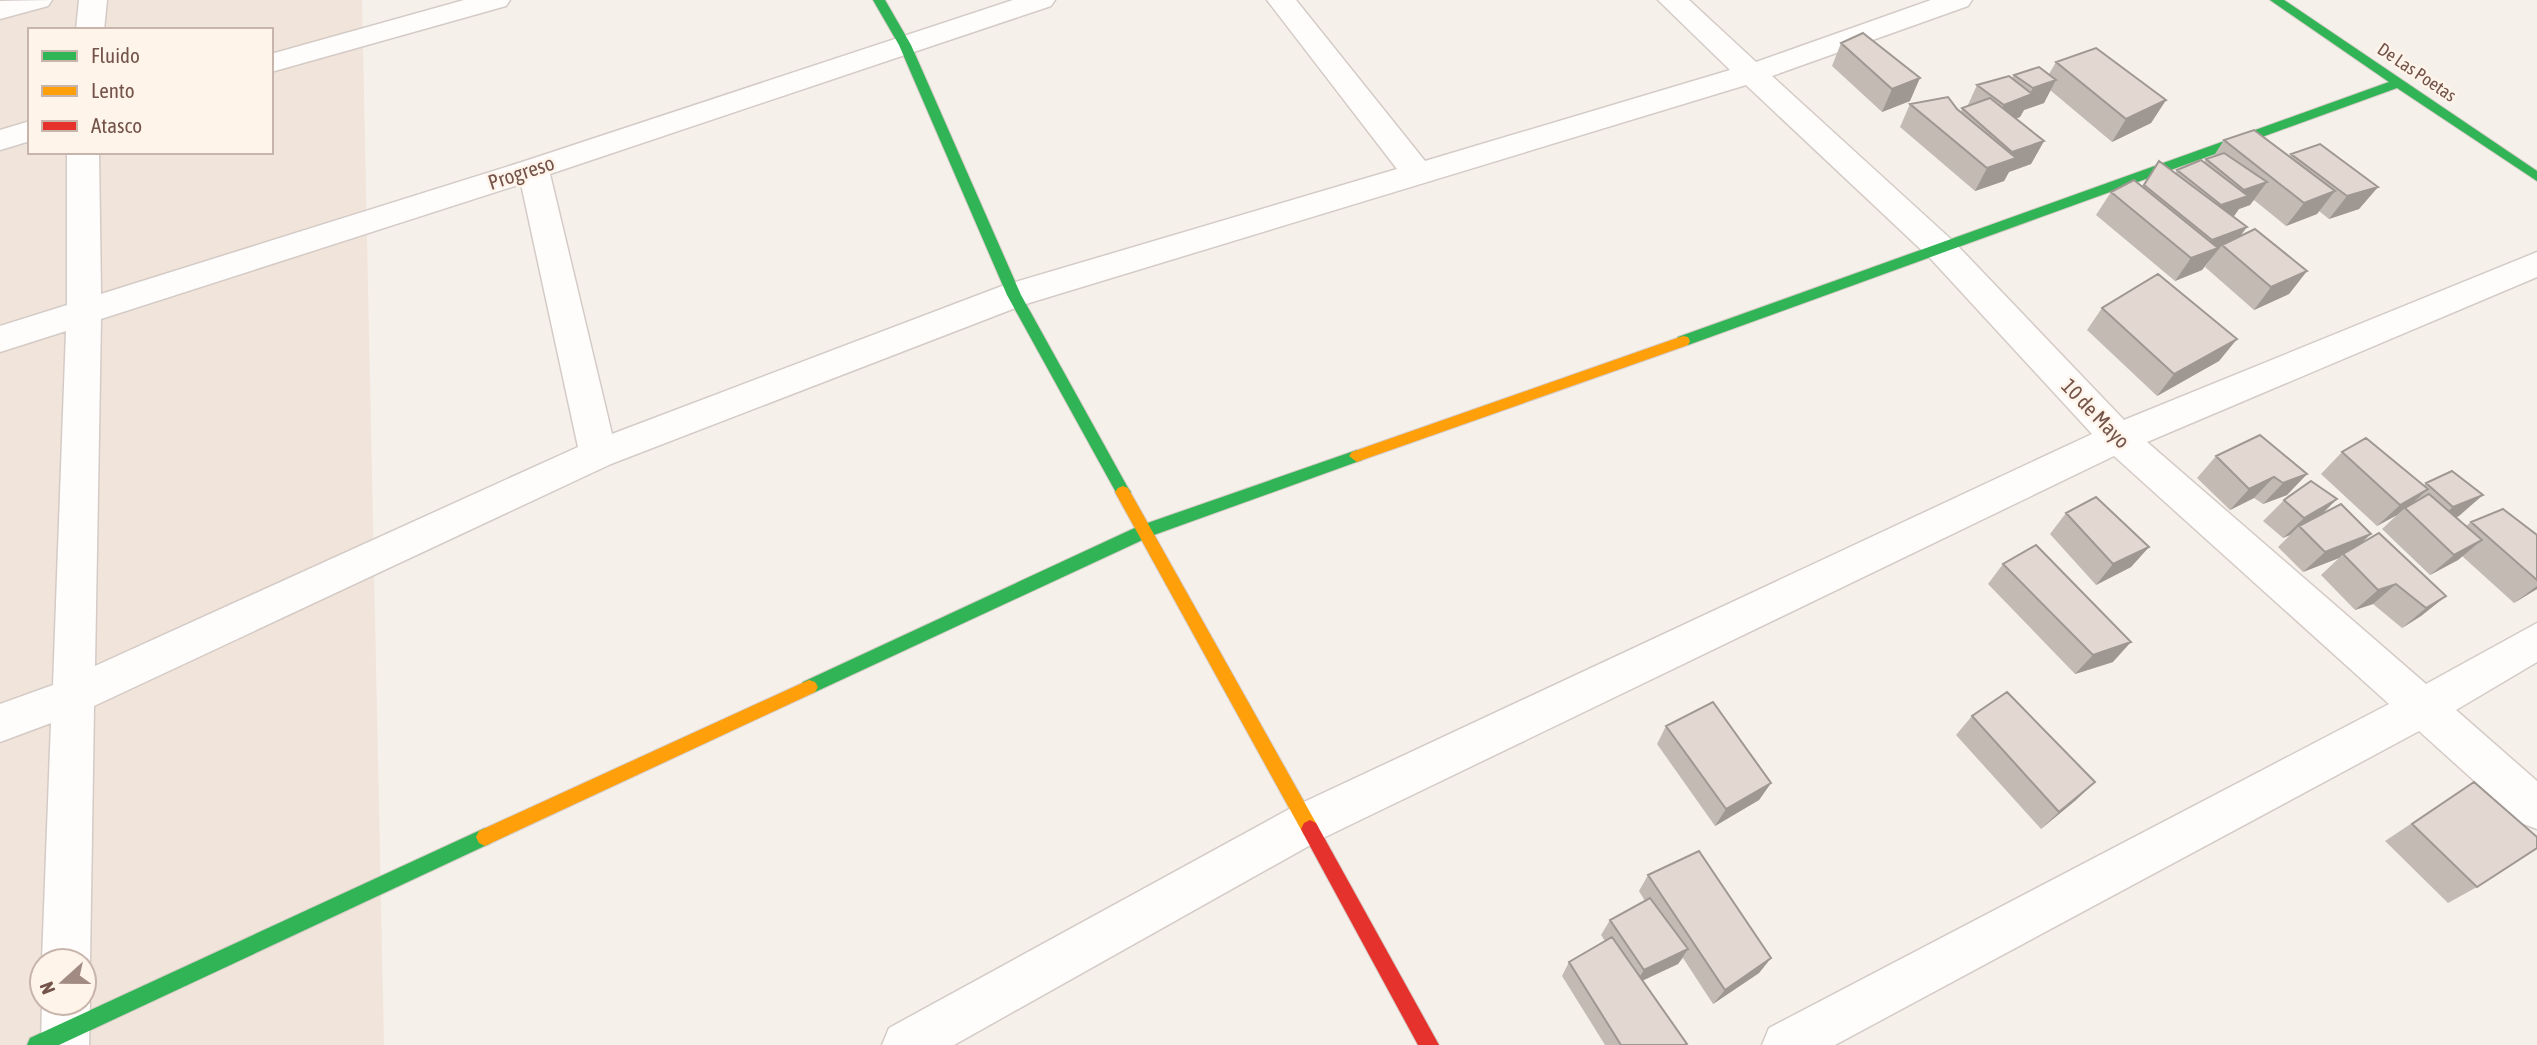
<svg xmlns="http://www.w3.org/2000/svg" width="2537" height="1045" viewBox="0 0 2537 1045" font-family="'Asap Condensed',sans-serif">
  <rect width="100%" height="100%" fill="#f6f0ea"/>
  <path fill="#f1e4da" fill-rule="evenodd" d="M0,0H362L384,1045H0ZM30,30H271V152H30ZM42,961H84V1003H42Z"/>
  <g fill="none" stroke-linecap="round" stroke-linejoin="round">
    <g stroke="#d4cbc6" stroke-width="3">
      <path id="street" d="M52,0L48,6L0,19V1Z
        M79,0H107L104,30H76Z
        M464,0H510L506,6L271,72V54Z
        M1013,0H1055L1051,6L550,174L612,434L1002,286L1397,169L1267,0H1296L1425,161L1730,70L1658,0H1689L1756,62L1931,0H1972L1968,6L1772,76L1954,242L2124,420L2537,252V277L2147,442L2426,684L2537,623V662L2456,710L2537,781V829L2521,823L2419,731L1835,1045H1762L1769,1028L2389,704L2114,456L1323,838L954,1045H882L889,1028L1291,808L2092,434L1930,258L1746,85L1026,304L611,464L94,706L90,961L84,974V961H42L51,723L0,742V704L53,685L66,331L0,352V326L67,305V152H99L101,294L522,162ZM521,184L578,447L95,666L101,319Z
        M30,121V141L0,150V130Z
        M84,989L90,1003L89,1045H41L42,1003H84Z"/>
    </g>
    <g stroke="#d5cbc6" stroke-width="2">
      <path id="fast" d="M873,0H885L911,45L1021,295L1128,488L1131,492L1128,496H1118L1007,295L899,45Z
        M2270,0H2284L2537,171V181L2397,88L1688,345H1678L1676,341L1678,337L2389,82Z
        M1357,450L1362,452L1365,456L1362,460L1151,536L815,692L809,694L803,692L800,687L803,682L1139,526Z
        M485,828L491,831L494,837L491,843L59,1045H27L30,1038Z"/>
    </g>
    <g stroke="#d5cbc6" stroke-width="2">
      <path id="slow" d="M1683,336L1688,337L1690,341L1688,345L1362,460L1357,462L1349,456L1352,452Z
        M1123,486L1128,488L1316,823L1319,829L1316,835L1310,838L1304,835L1115,492L1118,488Z
        M809,680L815,682L818,687L815,692L491,843L485,846L479,843L476,837L479,831Z"/>
    </g>
    <g stroke="#d5cbc6" stroke-width="2">
      <path id="jam" d="M1310,820L1316,823L1439,1045H1418L1304,835L1301,829L1304,823Z"/>
    </g>
    <use href="#street" fill="#fefdfc" fill-rule="evenodd"/>
    <use href="#fast" fill="#30b455" fill-rule="evenodd"/>
    <use href="#slow" fill="#ff9f0a" fill-rule="evenodd"/>
    <use href="#jam" fill="#e5322d" fill-rule="evenodd"/>
  </g>
  <path fill="#c3bab4" d="M1841,43L1910,101L1882,112L1832,66Z
    M2056,62L2166,100L2151,123L2112,142L2050,90L2044,103L2024,110L2020,117L2016,119L2044,141L2031,164L2009,172L2004,181L1975,191L1900,127L1910,104L1957,109L1961,112L1962,108L1967,107L1977,85L2012,78L2014,75L2049,74Z
    M2224,140L2289,156L2291,154L2378,187L2359,209L2329,219L2319,211L2317,214L2286,226L2254,200L2250,205L2239,209L2233,217L2241,235L2307,271L2289,294L2254,310L2205,267L2213,256L2202,270L2175,281L2096,215L2111,192L2142,186L2159,161L2175,173L2177,170L2204,162L2206,159L2213,157Z
    M2102,308L2237,339L2219,361L2157,396L2087,330Z
    M2342,452L2423,486L2426,483L2452,471L2459,516L2456,517L2466,526L2471,522L2537,535V589L2514,603L2462,556L2458,560L2430,575L2382,529L2397,515L2377,526L2321,474Z
    M2216,456L2307,474L2287,495L2263,504L2254,498L2230,510L2197,478Z
    M2284,500L2323,513L2371,534L2358,546L2446,596L2421,616L2402,628L2373,604L2355,610L2321,575L2339,558L2303,572L2278,547L2290,535L2283,538L2263,521Z
    M2066,513L2149,547L2131,567L2096,585L2050,534Z
    M2003,564L2113,662L2075,674L1988,584Z
    M1972,716L2076,800L2041,829L1956,735Z
    M1666,726L1771,783L1759,800L1715,826L1657,744Z
    M2474,782L2477,887L2448,903L2385,841Z
    M1648,875L1771,958L1759,973L1713,1004L1683,958L1678,964L1642,981L1687,1044L1686,1045H1605L1562,976L1569,962L1605,941L1601,935L1610,920L1645,901L1639,891Z"/>
  <path fill="#9f9792" d="M1920,78L1910,101L1882,112L1892,89Z
    M2056,80L2044,103L2024,110L2020,117L1993,128L2004,105L2029,95L2033,88Z
    M2166,100L2151,123L2112,142L2126,119Z
    M2044,141L2031,164L2009,172L2004,181L1975,191L1987,168L2008,161L2012,152Z
    M2267,182L2250,205L2239,209L2232,219L2205,227L2221,205L2236,200L2244,190Z
    M2378,187L2359,209L2329,219L2347,196Z
    M2335,191L2317,214L2286,226L2304,203Z
    M2247,227L2230,250L2222,245L2202,270L2175,281L2191,258L2202,254L2212,240Z
    M2307,271L2289,294L2254,310L2271,287Z
    M2237,339L2219,361L2157,396L2174,374Z
    M2307,474L2287,495L2263,504L2283,483Z
    M2274,477L2254,498L2230,510L2249,489Z
    M2428,489L2406,509L2405,508L2397,515L2377,526L2400,505Z
    M2483,495L2459,516L2429,528L2453,507Z
    M2337,499L2316,520L2299,526L2290,535L2283,538L2304,518Z
    M2371,534L2349,554H2343L2339,558L2303,572L2325,552Z
    M2482,540L2458,560L2430,575L2454,555Z
    M2149,547L2131,567L2096,585L2113,564Z
    M2396,584L2373,604L2355,610L2378,590Z
    M2537,586V589L2514,603Z
    M2446,596L2421,616L2402,628L2426,608Z
    M2131,642L2113,662L2075,674L2093,655Z
    M2095,782L2076,800L2041,829L2059,812Z
    M1771,783L1759,800L1715,826L1726,809Z
    M1688,949L1678,964L1635,984L1644,970Z
    M1771,958L1759,973L1713,1004L1725,990Z"/>
  <path fill="#e3d8d1" stroke="#9f9792" stroke-width="2" d="M1863,33L1920,78L1892,89L1841,43Z
    M2096,48L2166,100L2126,119L2056,62Z
    M2039,67L2056,80L2033,88L2014,75Z
    M2009,76L2032,94L2004,105L1977,85Z
    M1948,97L1957,109L2016,158L1987,168L1910,104Z
    M1990,98L2044,141L2012,152L1962,108Z
    M2254,130L2335,191L2304,203L2224,140Z
    M2320,144L2378,187L2347,196L2291,154Z
    M2224,153L2267,182L2244,190L2206,159Z
    M2201,160L2248,196L2221,205L2177,170Z
    M2159,161L2247,227L2212,240L2144,185Z
    M2134,180L2218,248L2191,258L2111,192Z
    M2255,229L2307,271L2271,287L2222,245Z
    M2158,274L2237,339L2174,374L2102,308Z
    M2260,435L2307,474L2283,483L2274,477L2249,489L2216,456Z
    M2366,438L2428,489L2400,505L2342,452Z
    M2452,471L2483,495L2453,507L2426,483Z
    M2311,481L2337,499L2304,518L2284,500Z
    M2429,494L2482,540L2454,555L2405,508Z
    M2096,497L2149,547L2113,564L2066,513Z
    M2341,504L2371,534L2325,552L2299,526Z
    M2503,509L2537,535V580L2471,522Z
    M2379,533L2446,596L2426,608L2396,584L2378,590L2343,554Z
    M2036,545L2131,642L2093,655L2003,564Z
    M2007,692L2095,782L2059,812L1972,716Z
    M1713,702L1771,783L1726,809L1666,726Z
    M2474,782L2537,837V848L2477,887L2412,824Z
    M1699,851L1771,958L1725,990L1648,875Z
    M1650,898L1688,949L1644,970L1610,920Z
    M1612,937L1687,1044L1684,1045H1621L1569,962Z"/>
  <g text-anchor="middle" dominant-baseline="central" stroke-width="5" stroke-linejoin="round" paint-order="stroke">
    <g font-size="18" fill="#74544a" stroke="#fff4ea">
      <text transform="translate(2417 72) rotate(34)">De Las Poetas</text>
    </g>
    <g font-size="21" fill="#74544a" stroke="#fff4ea">
      <text transform="translate(521 172) rotate(-18)">Progreso</text>
      <text transform="translate(2096 413) rotate(46)">10 de Mayo</text>
    </g>
  </g>
  <rect x="28" y="28" width="245" height="126" fill="#fff4ea" stroke="#c7b4aa" stroke-width="2"/>
  <rect x="42" y="51" width="35" height="10" fill="#30b455" stroke="#c7b4aa" stroke-width="2"/>
  <text x="91" y="63" font-size="21" fill="#74544a">Fluido</text>
  <rect x="42" y="86" width="35" height="10" fill="#ff9f0a" stroke="#c7b4aa" stroke-width="2"/>
  <text x="91" y="98" font-size="21" fill="#74544a">Lento</text>
  <rect x="42" y="121" width="35" height="10" fill="#e5322d" stroke="#c7b4aa" stroke-width="2"/>
  <text x="91" y="133" font-size="21" fill="#74544a">Atasco</text>
  <g transform="translate(63 982) rotate(249)"><circle r="33" fill="#fff4ea" stroke="#c7b4aa" stroke-width="2"/>
  <path d="M0-5L12 26L0 18L-12 26Z" fill="#a28b82"/>
  <text y="-10" font-size="19" font-weight="bold" text-anchor="middle" fill="#74544a">N</text>
  </g>
</svg>
